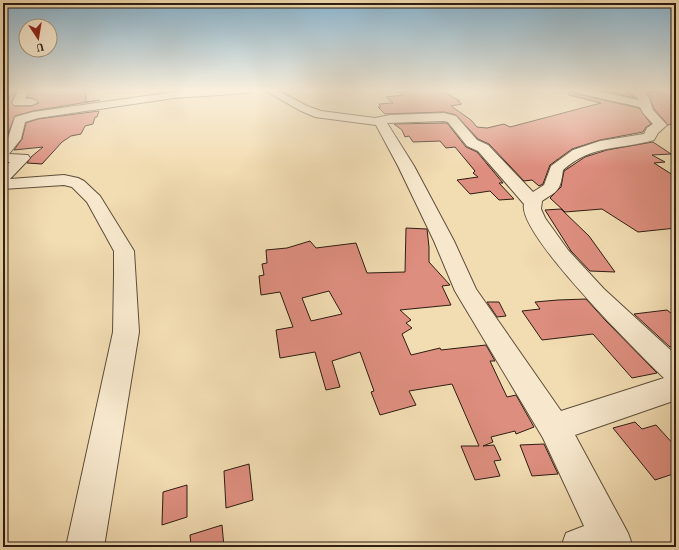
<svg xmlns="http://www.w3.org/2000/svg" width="679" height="550" viewBox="0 0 679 550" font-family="Vollkorn,serif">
  <rect width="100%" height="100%" fill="#f2dcb2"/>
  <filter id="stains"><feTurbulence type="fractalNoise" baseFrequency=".005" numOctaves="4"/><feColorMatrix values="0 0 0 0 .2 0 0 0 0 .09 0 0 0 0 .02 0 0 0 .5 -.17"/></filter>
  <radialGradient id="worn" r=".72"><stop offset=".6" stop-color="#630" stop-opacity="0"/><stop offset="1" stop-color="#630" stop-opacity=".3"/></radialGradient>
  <path fill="#de8e7f" stroke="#2d1e12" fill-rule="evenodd" d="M14,90L16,92L11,103L14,106H32L39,103L33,98H27L29,90H86V102L100,100L33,111L15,116L7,137L3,140V108Z
    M394,90H440L460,101H457L462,104L451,106L471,120L477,127L487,128L504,124L510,127L601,103L569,95V90L573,93L639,108L651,124L646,127L643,132L600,140L572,149L550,165L543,184L539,186L532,180L524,181L489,144L478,139L456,115L444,112L385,114L378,107H381L379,104L393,103L386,97L404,95Z
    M600,90H625L635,98Z
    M665,90L676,92V123L668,125L654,109L650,98L647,93Z
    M99,111L97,117H95L93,124L85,126L81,134L71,136L62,142L42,164L27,163L31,157L43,147L14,150L22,139L26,123L38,119Z
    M444,123H447L466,147L477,152L503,183H499L514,199L499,200L490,191L470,194L457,180L478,177L473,173L475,171L455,147L446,148L440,141L413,142L409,136L405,137L402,130L394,124Z
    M653,142L671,154L652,155L665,162L654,163L676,177V228L638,232L602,209L565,212L550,198L561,187L564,171L585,157L607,150Z
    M561,209L589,236L615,272L590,271L571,251L545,210Z
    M406,228L427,229L429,247V262L450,285L442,286L451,305L400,310L411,320L406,323L412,328L402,334L411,355L440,348L441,350L486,345L495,361H490L507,397L516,395L534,427L516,434L515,431L491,437L493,442L483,446L494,445L501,460L494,461L500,476L475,480L461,446H479L452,384L409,391L416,405L380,415L371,392L374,391L360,352L332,361L340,387L326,390L315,352L280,358L276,330L293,327L280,292L261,295L259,276L264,275L262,264L267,263L266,250L287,248L310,241L316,248L356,243L367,273L405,272ZM329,291L342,314L311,321L302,298Z
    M586,299L606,321L657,373L632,378L593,334L542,340L522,311L540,309L535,302L558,300Z
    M487,302H499L506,316L497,317Z
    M667,310L676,317V345L670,347L634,314Z
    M635,422L642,429L656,425L676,447V473L655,480L613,428Z
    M544,444L558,474L532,476L520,445Z
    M249,464L253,500L226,508L224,471Z
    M187,485V517L162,525L163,492Z
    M222,525L224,547H191L190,535Z"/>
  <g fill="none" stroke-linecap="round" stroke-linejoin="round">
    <g stroke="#5e4e3a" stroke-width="2">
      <path id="minor" d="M17,90H27L28,92L25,99H32L38,102L32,105H14L12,103L18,92Z
        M198,90H253L248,93L174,98L38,118L25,122L21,139L9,154L28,155L30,158L10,179L64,175L78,178L84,181L100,196L134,251L139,332L104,547H66L113,332L114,276V251L87,202L72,187L64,185L3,189V168L10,162H3V143L8,138L15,117L33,112L174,92Z
        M264,90H277L307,106L321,111L375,118L390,115L444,113L456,116L477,140L488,145L533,192L544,185L551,166L573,150L600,141L644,134L647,128L653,124L643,113L640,107L573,92L572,90H592L639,100L637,97L626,90H640L645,93L649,98L653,110L667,125L658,133L654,140C620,150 592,144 563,170C560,191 559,190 542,201L541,209L545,218L568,250L604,289L676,355V400L575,435L628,533L633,547H561L566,533L584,526L543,438L455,291L434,241L398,166L376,125L315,117L299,110ZM444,121L448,122L467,146L478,151L524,204C517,234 639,353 664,378L561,411L476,289L454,241L414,166L387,123Z"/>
    </g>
    <use href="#minor" fill="#f7e8cd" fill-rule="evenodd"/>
  </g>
  <linearGradient id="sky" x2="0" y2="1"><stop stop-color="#89b6d2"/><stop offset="0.54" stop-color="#f9efdc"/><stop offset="1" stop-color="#f9efdc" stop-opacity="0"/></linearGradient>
  <rect width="679" height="167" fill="url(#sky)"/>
  <rect width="679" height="550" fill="none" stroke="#f2dcb2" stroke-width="16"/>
  <rect x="4" y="4" width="671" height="542" fill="none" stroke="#2d1e12" stroke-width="2"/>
  <rect x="8" y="8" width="663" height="534" fill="none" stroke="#2d1e12"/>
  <g transform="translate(38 38) rotate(168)"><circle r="19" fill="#f7e8cd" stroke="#a69782"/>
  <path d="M0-3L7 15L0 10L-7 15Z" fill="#8f2418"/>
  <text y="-6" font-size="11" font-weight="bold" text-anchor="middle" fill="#2d1e12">U</text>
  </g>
  <rect width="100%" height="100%" filter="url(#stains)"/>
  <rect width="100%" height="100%" fill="url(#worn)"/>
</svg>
